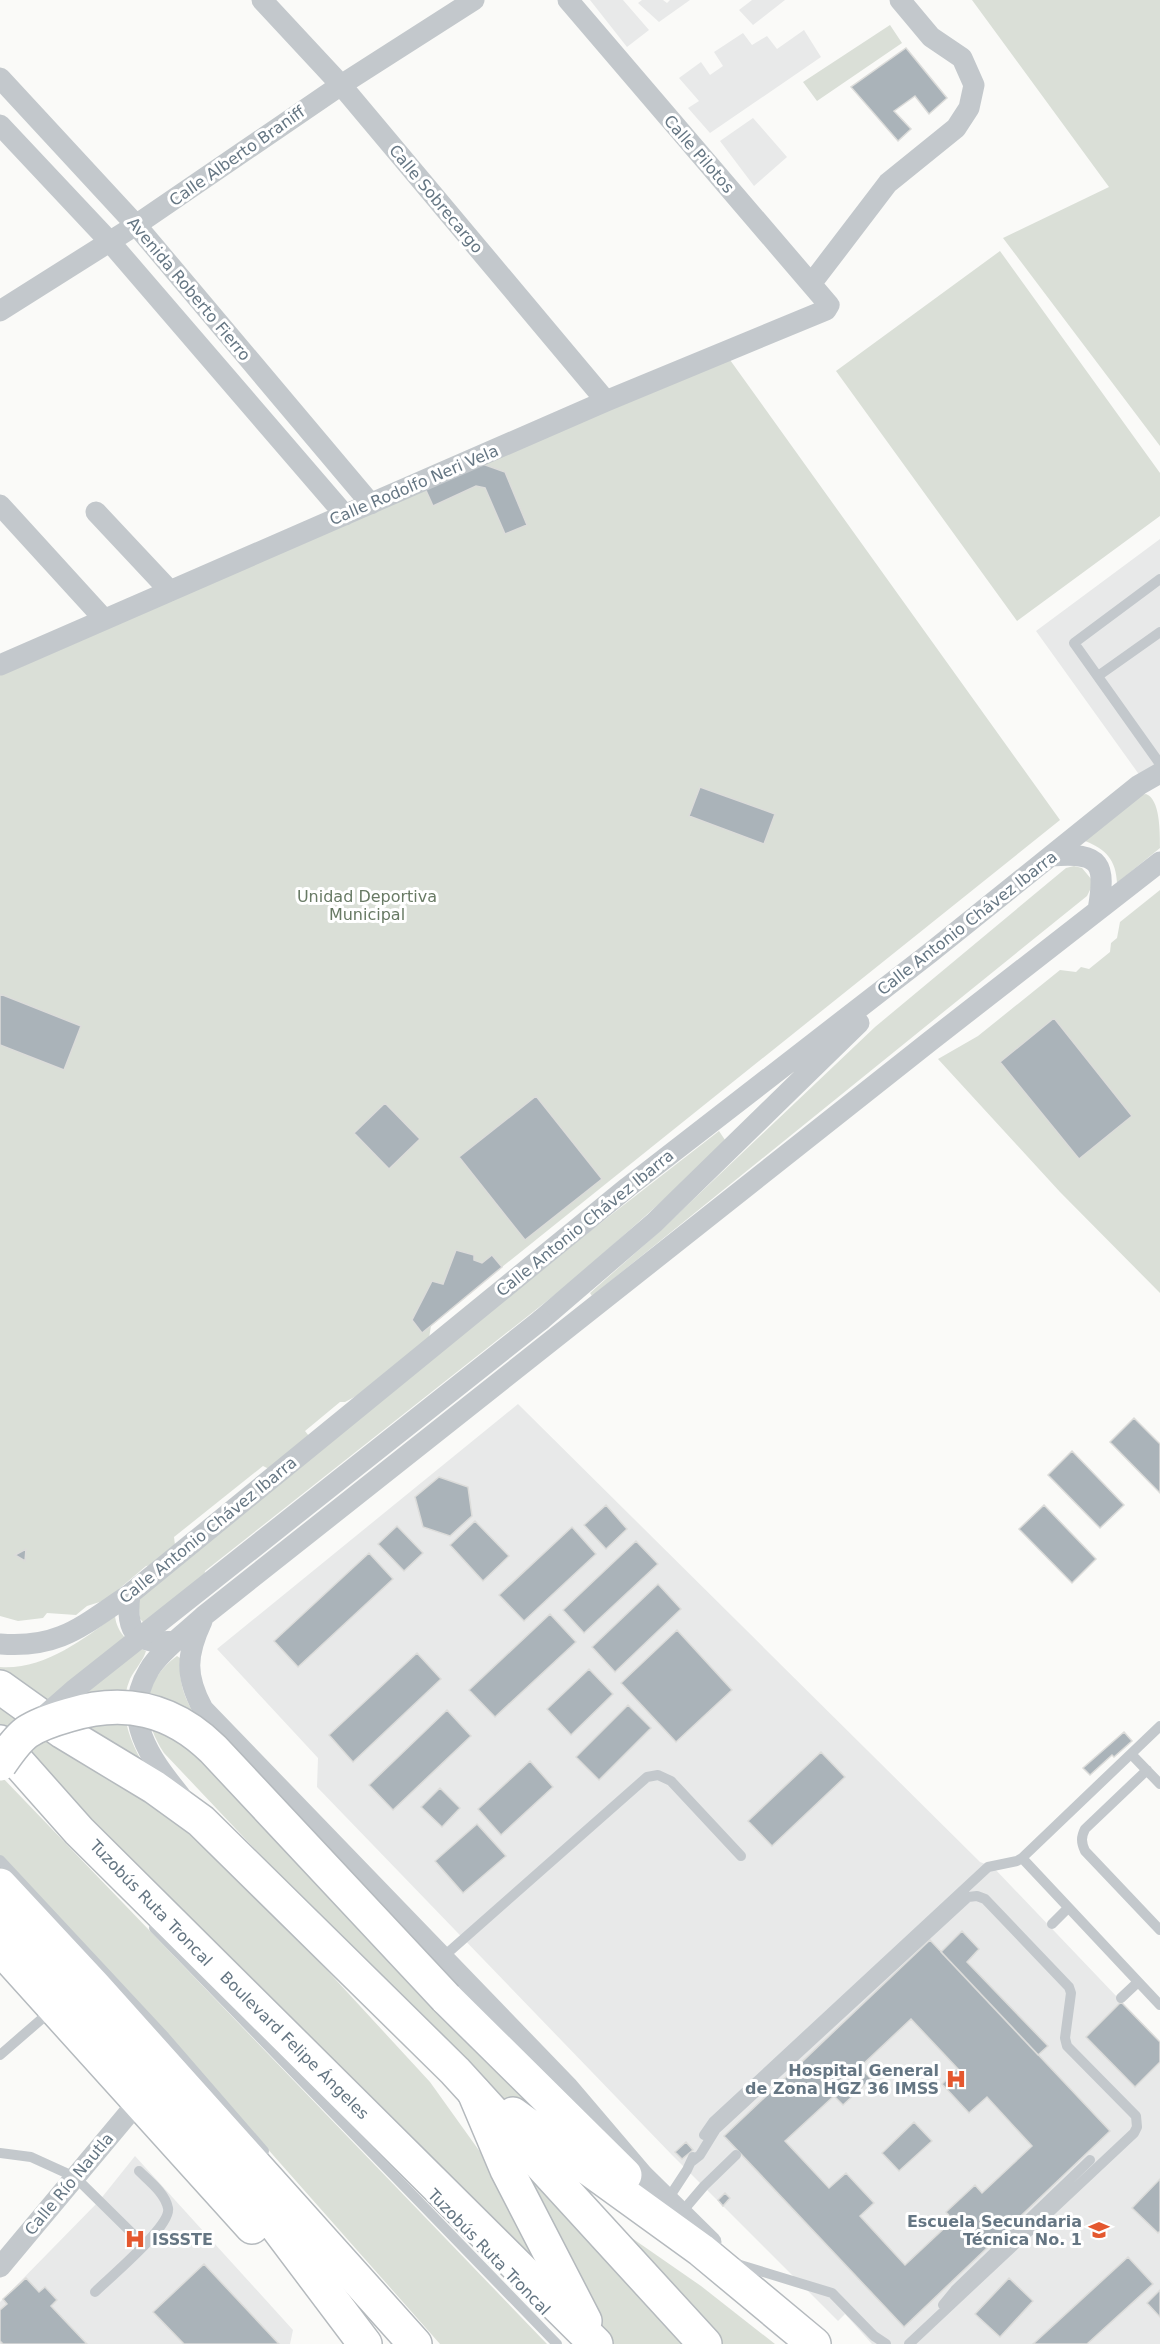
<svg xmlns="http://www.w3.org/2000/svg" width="1160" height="2344" viewBox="0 0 1160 2344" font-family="'DejaVu Sans',sans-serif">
  <rect width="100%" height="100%" fill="#fafaf8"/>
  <path fill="#e8e9e9" d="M590,0H623L649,30L627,47Z
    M642,0H663L667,3L670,0H690L659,22L638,3Z
    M752,0H785L753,25L739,10Z
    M804,30L821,57L710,133L688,108L699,101L679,78L701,62L710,75L723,66L714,52L743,33L752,45L767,36L777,49Z
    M753,118L787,157L754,186L720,141Z
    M1160,539V766L1143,780L1036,631Z
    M518,1404L980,1862L993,1867L1160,2042V2344H872L845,2314L838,2321L672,2155L317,1787L318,1758L217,1649Z
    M135,2156L293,2330L290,2344H0V2302L99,2201Z"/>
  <path fill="#dadfd7" d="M972,0H1160V446L1003,238L1109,187Z
    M890,25L902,43L817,101L803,82Z
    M1000,251L1160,473V516L1017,621L836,371Z
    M725,353L1060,820L502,1267L431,1326L429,1338L377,1385L345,1402H340L305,1431L309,1436L282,1467L267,1468L263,1466L174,1537L175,1545L159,1564L146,1566L106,1600L87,1606L76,1615L47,1613L43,1618L18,1621L0,1616V665Z
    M1146,794C1160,799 1160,831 1160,848L1117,883C1116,860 1106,849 1085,841L1140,795Z
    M1074,866L1082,868L1092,880L1091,888L1087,896L592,1296L590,1293L659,1232L875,1027L1066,868Z
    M1160,890V1293L1060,1192L938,1059L978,1036L1060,970L1076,972L1081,967L1089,969L1110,952L1111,943L1117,938L1120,922Z
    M719,1131L727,1143L576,1278L205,1571L202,1594L145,1624L140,1619L138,1598L589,1232Z
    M115,1616C117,1634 130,1644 146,1651C143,1661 135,1669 130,1679C117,1710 129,1740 145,1767L0,1672V1667C44,1670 82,1640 115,1616Z
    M177,1656L180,1658C179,1678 182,1693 192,1710L600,2173L467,2073L164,1753C141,1718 141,1682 177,1656Z
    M0,1704L181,1822L302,1943L430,2082L483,2156L557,2301L0,1731Z
    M0,1775L547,2344H440L227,2103L0,1856Z
    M514,2158L683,2344H612L602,2333Z
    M577,2200L701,2286L775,2344H709Z"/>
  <path fill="#aab3b9" stroke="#dcdcda" stroke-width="1.5" fill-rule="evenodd" d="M906,48L947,98L929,114L915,96L894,111L911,129L898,141L851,87Z
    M477,462L505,472L527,525L505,534L485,488L476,486L433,506L424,486Z
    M700,787L775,814L764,844L689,816Z
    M0,994L81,1026L64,1070L0,1045Z
    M1054,1018L1132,1116L1079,1159L1000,1062Z
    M536,1096L602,1179L525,1240L459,1157Z
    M385,1103L420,1139L389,1169L354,1133Z
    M456,1250L474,1255V1260L482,1263L492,1255L502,1267L422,1333L412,1320L432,1281L443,1284Z
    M1134,1418L1160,1444V1493L1110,1442Z
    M1072,1451L1124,1505L1100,1528L1048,1475Z
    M439,1477L468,1487L472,1516L450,1536L423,1527L415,1497Z
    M606,1505L627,1529L606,1549L584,1525Z
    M1044,1505L1096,1559L1072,1583L1019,1529Z
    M475,1521L509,1556L483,1581L450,1545Z
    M397,1526L423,1553L404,1571L378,1544Z
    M572,1527L596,1554L524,1621L499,1595Z
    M636,1541L658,1564L584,1633L563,1610Z
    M26,1549L25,1561L15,1555Z
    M369,1553L393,1579L298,1667L274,1641Z
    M658,1584L681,1609L615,1672L592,1647Z
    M550,1614L576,1642L495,1717L469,1690Z
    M677,1630L732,1690L676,1742L621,1683Z
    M417,1653L441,1679L353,1762L329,1735Z
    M589,1669L613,1694L571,1735L547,1709Z
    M628,1705L651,1728L599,1780L576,1757Z
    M447,1710L471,1736L393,1810L369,1785Z
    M1124,1732L1132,1741L1114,1757L1112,1755L1090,1775L1083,1768Z
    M821,1752L845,1777L772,1846L748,1821Z
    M530,1761L553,1787L501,1835L478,1809Z
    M440,1788L460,1808L442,1827L421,1807Z
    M477,1824L506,1856L463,1893L435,1861Z
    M962,1931L979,1949L967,1962L1048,2046L1038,2055L941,1952Z
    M930,1940L1110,2131L904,2327L724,2136Z
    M1121,2002L1160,2042V2062L1135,2087L1086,2037Z
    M911,2019L958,2069L942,2084L969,2113L987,2097L1032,2146L982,2193L975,2185L946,2212L953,2220L905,2265L860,2216L874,2203L846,2173L829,2188L785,2141L834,2096L843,2105L871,2079L860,2067ZM914,2122L932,2141L899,2171L882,2153Z
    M686,2142L693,2150L682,2159L675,2152Z
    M1160,2179V2231L1158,2233L1132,2208Z
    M725,2193L730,2198L723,2206L718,2200Z
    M1128,2257L1153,2284L1087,2344H1033Z
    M204,2264L279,2344H184L153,2312Z
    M26,2278L39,2292L45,2287L57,2300L51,2306L87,2344H3L0,2341V2310L7,2304L3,2299Z
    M1009,2278L1033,2301L1000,2337L975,2314Z
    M1160,2290V2317L1147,2303Z"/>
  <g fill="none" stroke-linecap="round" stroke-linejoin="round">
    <g stroke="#b5babe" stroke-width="36">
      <path id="primary" d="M0,1687L63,1732L154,1787L201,1821L455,2071L705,2344
        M0,1913L249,2190L365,2344
        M0,1948L252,2227
        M446,1998L625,2175
        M513,2114L701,2250L814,2344"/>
    </g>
    <g stroke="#b4b9bd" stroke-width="36">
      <g id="highway">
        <path id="s1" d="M0,1742L79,1831L596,2344"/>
        <path d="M0,1885L94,1986L415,2344"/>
        <path d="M474,2092L507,2170L585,2321"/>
      </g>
    </g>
    <path stroke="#c3c8cc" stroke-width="10" d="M1160,579L1074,643L1160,764
      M1098,676L1160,632
      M1131,1754L1160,1784
      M1147,1770L1085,1829C1081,1837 1081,1842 1085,1851L1160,1930
      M1022,1858L1160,2005
      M0,1860L165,2037L264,2151
      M1052,1924L1068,1908
      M154,1928L557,2344
      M443,1957L647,1777L658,1775L671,1781L741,1856
      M1121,1998L1138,1982
      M0,2055L52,2010
      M704,2135L713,2122L988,1867L1017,1861L1022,1858L1160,1726
      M0,2153L31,2157L75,2177L144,2245
      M691,2162L700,2155L716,2129L968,1897L977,1896L985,1899L1069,1987L1071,1993L1065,2038L1067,2046L1136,2116L1137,2127L1134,2133L909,2344
      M668,2199L687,2170L693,2157
      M681,2213L704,2186L736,2155
      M737,2264L832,2293L874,2336L886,2344
      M95,2292C109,2278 172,2226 168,2208C165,2193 149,2181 139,2171
      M943,2305L956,2289L1090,2160"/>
    <path stroke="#c3c8cc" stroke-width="21" d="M262,0L341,85L606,401
      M0,78L136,225L371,504
      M0,125L110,242L345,515
      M811,284L888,183L956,128L969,108L974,85L962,58L931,37L900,0
      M0,311L136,225L341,85L474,0
      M0,505L104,619
      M96,512L170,591
      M0,665L606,401L826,310L829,305L568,0
      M1052,856C1102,852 1106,864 1098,910
      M541,1320L654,1223L859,1023
      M130,1594C125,1635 137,1645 176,1641
      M202,1621C186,1655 185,1676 203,1709L568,2087L643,2175L711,2242
      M0,1644C60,1649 83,1625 130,1594L628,1187L930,953L1139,785L1160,773
      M180,1795C150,1758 120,1718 149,1670C159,1652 189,1630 205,1615L929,1042L1160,862
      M0,2267L138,2102"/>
    <use href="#primary" stroke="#fff" stroke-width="33"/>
    <use href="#highway" stroke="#fff" stroke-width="33"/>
    <g stroke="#b5babe" stroke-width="36" stroke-linecap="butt">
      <path id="primary-bridge" d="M0,1764C7,1754 17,1739 27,1732C39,1724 55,1719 69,1715C125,1698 172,1709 213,1749L446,1998"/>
    </g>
    <path stroke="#c3c8cc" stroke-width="21" d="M42,1718L75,1689L541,1320"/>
    <use href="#primary-bridge" stroke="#fff" stroke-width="33"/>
  </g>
  <defs>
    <g id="hospital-bare" transform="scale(1.62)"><path d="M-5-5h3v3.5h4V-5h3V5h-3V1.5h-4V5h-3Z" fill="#e4572e" stroke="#fff" stroke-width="2.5" paint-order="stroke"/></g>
    <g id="school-bare" transform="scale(1.62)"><path d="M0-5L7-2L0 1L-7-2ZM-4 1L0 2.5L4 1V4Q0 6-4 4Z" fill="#e4572e" stroke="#fff" stroke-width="2.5" paint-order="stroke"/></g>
  </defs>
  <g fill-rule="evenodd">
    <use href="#hospital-bare" x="956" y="2079"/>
    <use href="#school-bare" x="1099" y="2230"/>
    <use href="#hospital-bare" x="135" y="2239"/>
  </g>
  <g text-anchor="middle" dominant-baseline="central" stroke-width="6" stroke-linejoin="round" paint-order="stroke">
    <g font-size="16" fill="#657683" stroke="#fff">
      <text transform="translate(699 154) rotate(49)">Calle Pilotos</text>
      <text transform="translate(237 156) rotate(-35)">Calle Alberto Braniff</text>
      <text transform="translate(436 199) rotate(50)">Calle Sobrecargo</text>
      <text transform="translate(189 289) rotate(50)">Avenida Roberto Fierro</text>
      <text transform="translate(414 485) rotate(-23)">Calle Rodolfo Neri Vela</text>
      <text transform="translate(967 923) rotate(-38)">Calle Antonio Chávez Ibarra</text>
      <text transform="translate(585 1223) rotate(-39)">Calle Antonio Chávez Ibarra</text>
      <text transform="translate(208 1530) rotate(-39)">Calle Antonio Chávez Ibarra</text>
      <text transform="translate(151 1903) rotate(46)">Tuzobús Ruta Troncal</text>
      <text stroke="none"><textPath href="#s1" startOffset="423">Boulevard Felipe Ángeles</textPath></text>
      <text transform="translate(69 2184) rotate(-50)">Calle Río Nautla</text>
      <text transform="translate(489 2252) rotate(46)">Tuzobús Ruta Troncal</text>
    </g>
    <g font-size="16" fill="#687a64" stroke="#fff">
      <text x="367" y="896">Unidad Deportiva<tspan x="367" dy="18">Municipal</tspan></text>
    </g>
    <g font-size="16" font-weight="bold" fill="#657683" stroke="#fff" text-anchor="end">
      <text x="939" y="2070">Hospital General<tspan x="939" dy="18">de Zona HGZ 36 IMSS</tspan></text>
      <text x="1082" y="2221">Escuela Secundaria<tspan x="1082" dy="18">Técnica No. 1</tspan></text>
      <text x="152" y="2239" text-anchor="start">ISSSTE</text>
    </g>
  </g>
</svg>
